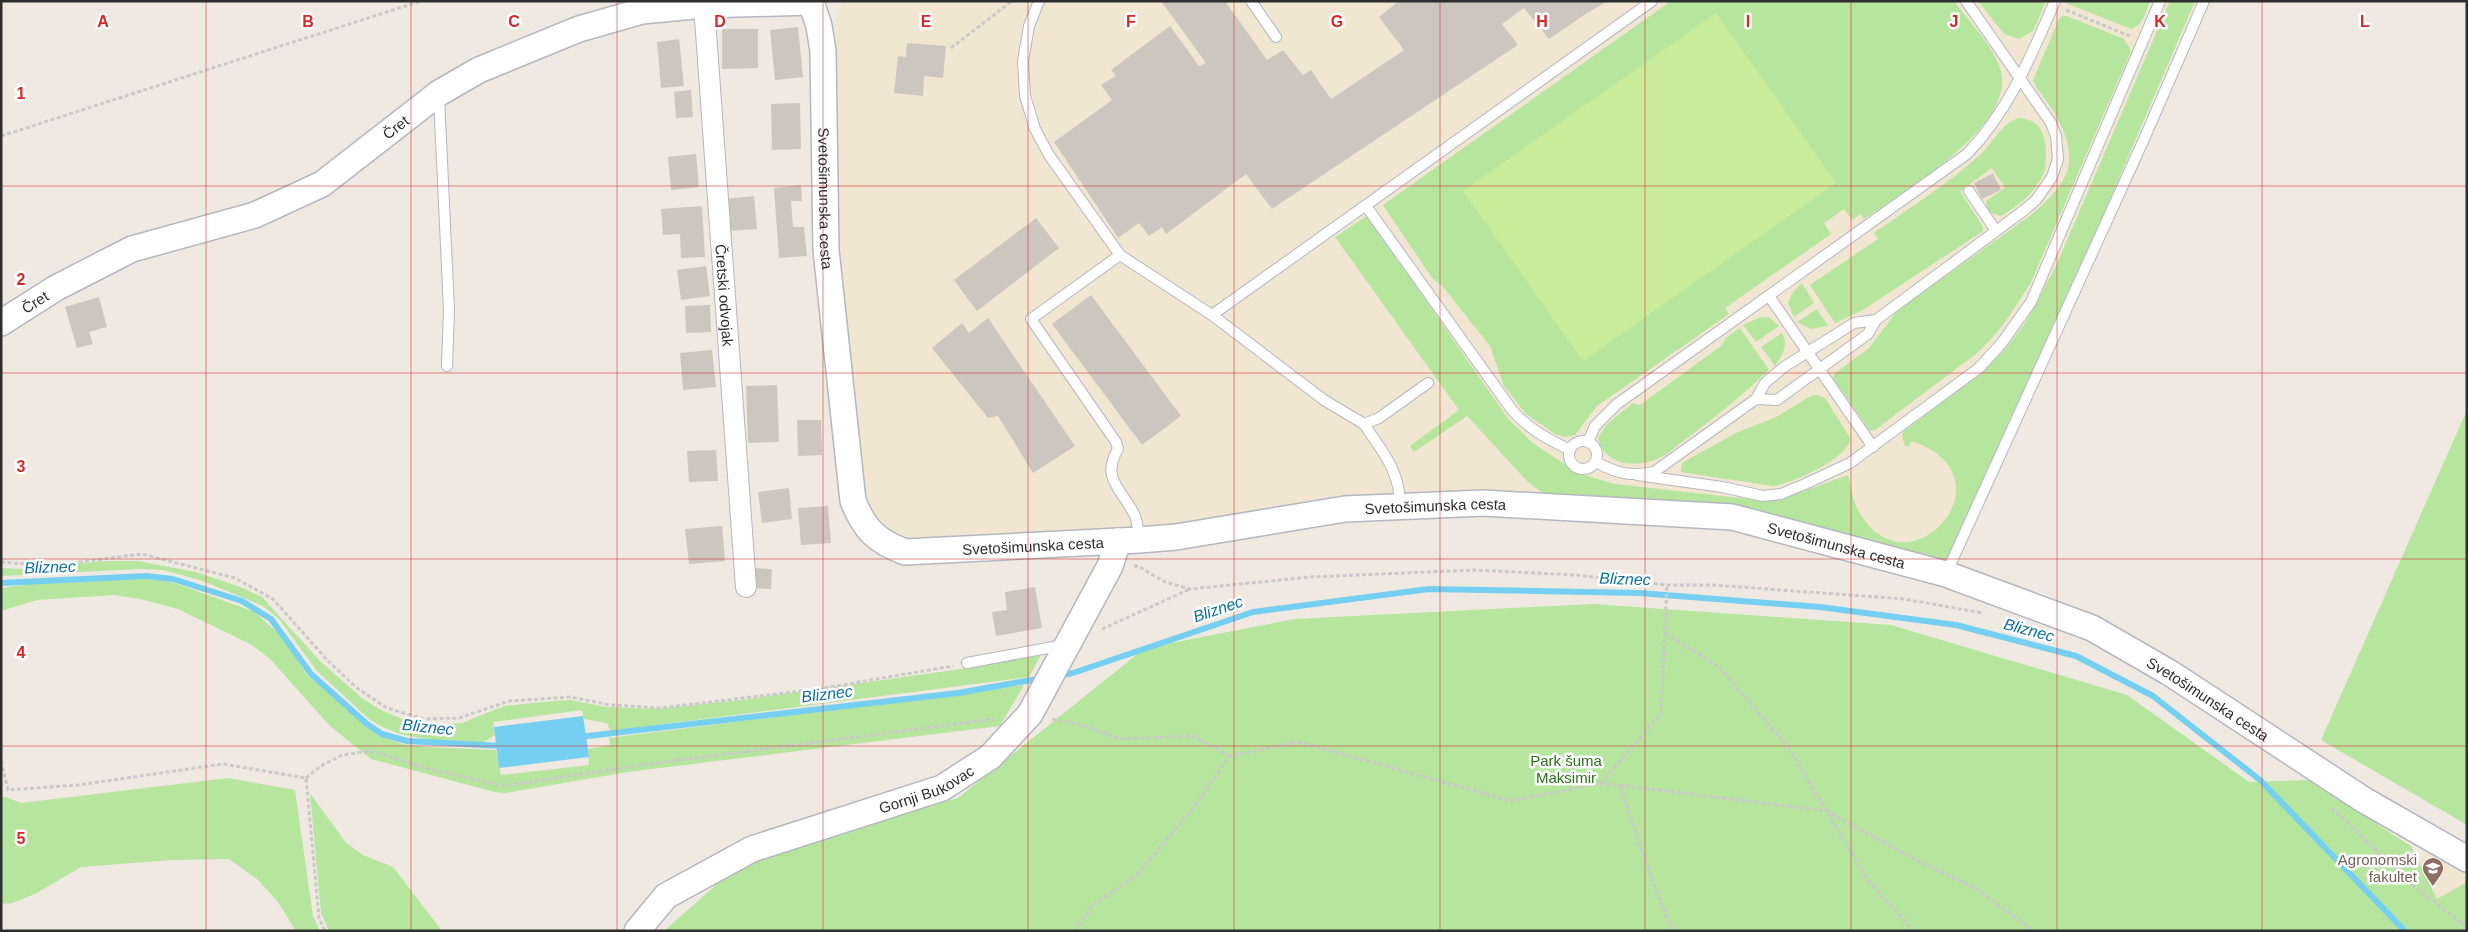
<svg xmlns="http://www.w3.org/2000/svg" width="2468" height="932" viewBox="0 0 2468 932" font-family="Arial,sans-serif">
  <rect width="100%" height="100%" fill="#efe9e1"/>
  <path fill="#f0e6d1" d="M844,1H2197L2062,304L1940,565L1729,509L1435,498L1092,536L905,544L882,535L860,502L839,307L836,17Z
    M2427,848L2467,869V931L2388,905Z"/>
  <path fill="#b6e59e" d="M1671,1H1954C1969,22 1991,43 2000,68C2020,124 1902,192 1864,219L1860,214L1852,220L1844,209L1824,223L1831,234L1725,308L1729,314L1597,406L1575,435L1565,437L1555,434L1526,414L1504,386L1490,346L1443,287L1432,278L1383,205Z
    M1978,1H2046L2033,31L2019,39L2004,34Z
    M2067,1H2150C2146,11 2143,26 2131,29L2066,3Z
    M2170,1H2195L2045,351L1948,565L1545,495L1526,480L1467,416L1414,452L1410,446L1459,410L1335,237L1367,216L1509,420L1534,444L1580,474L1615,484L1767,501L1785,498L1848,475C1851,485 1852,498 1857,508C1905,602 2019,476 1911,441L1909,447L1905,446L1902,436L1904,431L1982,373L2007,347L2025,323L2056,266Z
    M2063,16H2067L2124,39L2131,51L2031,282C2015,308 2000,332 1977,353L1875,430L1870,431L1833,378L1834,374L1869,348L1897,311L2031,215C2072,180 2082,159 2052,109C2046,99 2037,91 2033,80L2059,19Z
    M2018,118C2039,119 2045,132 2046,152C2046,159 2046,168 2043,175C2036,191 2016,208 2001,216L1990,213L1986,208V201L2005,188L1992,168L1960,191L1983,227V231L1863,310L1835,323L1810,285L1878,239L1874,233C1909,208 1948,184 1980,155C1993,143 2000,125 2018,118Z
    M1802,283L1814,303L1794,317L1788,303L1793,292Z
    M1817,309L1828,326L1811,329L1797,322Z
    M1761,317L1770,318L1779,326L1756,342L1743,325Z
    M1740,328L1769,370C1742,396 1713,419 1683,441C1674,448 1665,457 1654,460C1632,468 1604,464 1598,438L1607,424L1633,403L1640,405L1721,346L1726,338Z
    M1782,333C1789,345 1782,356 1775,366L1761,347Z
    M1817,395L1825,398L1850,438C1850,458 1791,484 1773,486L1681,472L1682,463L1736,433L1776,417L1811,396Z
    M2467,410V825L2321,740Z
    M106,561H138L196,572L243,588L262,597L320,661L363,699L383,711L407,721L433,725L462,723L504,706L554,701L571,700L606,707L659,709L741,700L961,669L1041,655L1029,677L610,731L607,723L584,719L582,710L493,722L495,735L481,744L438,741L399,734L379,725L369,719L317,671L279,619L263,606L200,580L163,570L141,569L1,576V568L22,569Z
    M138,579L166,580L255,612L282,637L307,675L378,735L402,744L427,747L496,750L501,775L589,765L588,749L610,745L609,738L1024,685L1000,726L628,772L505,793L495,792L371,759L330,726L270,659L252,645L178,609L140,599L114,595L37,600L1,611V588L30,584Z
    M1593,604L1891,625L2127,695L2249,782L2308,780L2411,846L2437,899L2467,882V931H664L751,854L958,798L1145,648L1295,619Z
    M228,778L295,790L313,916L320,931H296L278,902L258,880L229,859L171,860L81,867L35,894L12,903L1,904V797H6L21,803Z
    M310,793L346,843L363,855L393,867L442,931H329L321,913Z"/>
  <path fill="#c9ec9a" d="M1716,13L1836,183L1583,361L1463,191Z"/>
  <path fill="#75cff0" d="M583,716L589,757L499,768L494,727Z"/>
  <g fill="none" stroke-linecap="round" stroke-linejoin="round">
    <path stroke="#75cff0" stroke-width="6" d="M1,583L146,576L173,579L242,601L271,619L311,674L367,724L382,734L407,741L502,746
      M1057,676L1073,673L1253,612L1429,589L1639,593L1820,607L1956,625L2076,656L2153,696L2260,780L2405,931
      M579,737L958,693L1043,678"/>
  </g>
  <path fill="#cbc7bf" d="M1161,1H1225L1267,60L1283,50L1303,75L1311,70L1331,99L1404,50L1379,17L1399,1H1608L1587,13L1549,39L1524,8L1502,24L1518,45L1272,209L1246,174L1166,234L1162,227L1149,236L1139,223L1118,238L1054,142L1112,100L1101,85L1116,76L1111,70L1170,26L1199,66L1206,63Z
    M798,27L803,77L775,80L770,30Z
    M722,29H758V68L722,69Z
    M679,39L684,86L661,88L657,42Z
    M907,43L946,46L943,78L924,76L923,96L894,93L898,56L906,57Z
    M691,90L693,117L676,118L674,92Z
    M800,103L801,149L772,150L771,104Z
    M696,154L699,187L671,190L668,157Z
    M1993,173L2001,190L1982,199L1974,183Z
    M801,185L802,201H791L793,227H804L807,256L779,258L774,188Z
    M754,196L757,229L728,231L725,199Z
    M702,206L705,257L681,258L680,234L663,235L661,209Z
    M1036,218L1059,248L977,311L954,280Z
    M706,266L710,296L681,300L677,270Z
    M1091,295L1181,416L1142,445L1052,324Z
    M99,297L107,327L89,332L93,344L77,348L65,307Z
    M710,305L711,332L686,333L685,306Z
    M988,318L1075,446L1033,473L998,416L988,418L932,348L962,323L969,333Z
    M712,350L716,387L683,390L680,353Z
    M777,385L779,442L748,443L746,386Z
    M797,420H821L822,455L798,456Z
    M716,450L718,481L689,482L687,451Z
    M789,488L792,519L762,523L758,492Z
    M828,506L831,543L801,545L798,508Z
    M722,526L725,561L689,564L685,529Z
    M753,568L772,569L771,589L752,588Z
    M1035,587L1042,628L996,636L992,612L1007,610L1005,592Z"/>
  <g fill="none" stroke-linecap="round" stroke-linejoin="round">
    <g stroke="#b4b7c1" stroke-width="12">
      <path id="service" d="M1039,1L1029,26L1023,61L1025,96L1035,129L1049,155L1120,255L1212,315L1652,1
        M1251,1L1276,37
        M439,97L449,310L447,366
        M1969,191L1996,231
        M1366,206L1512,410C1528,429 1548,439 1570,450
        M1120,255L1031,319L1116,442L1118,449C1100,479 1123,490 1135,516C1138,523 1138,532 1139,540
        M1769,296L1873,447
        M1212,315L1324,400L1364,424L1379,418L1428,383
        M1756,399L1777,400L1868,334L1876,320L2023,211L2036,200L2052,177L2058,159L2056,136L2051,123L1966,1
        M1364,424C1383,453 1400,470 1400,506
        M1569 455a14 14 0 1 1 28 0a14 14 0 1 1-28 0Z
        M1588,442L1595,426L1617,404L1967,154C2010,109 2030,58 2055,1
        M1596,462C1616,473 1631,477 1654,472L1756,399L1765,383L1784,367L1854,323L1876,320
        M1637,475L1722,487L1763,496L1781,494L1805,484L1850,463L1979,368L2001,344L2031,302L2160,1
        M1946,574L2145,137L2204,1
        M967,663L1064,645"/>
    </g>
    <g stroke="#b4b7c1" stroke-width="22">
      <g id="minor">
        <path id="s1" d="M704,5L746,587"/>
      </g>
    </g>
    <g stroke="#b4b7c1" stroke-width="28">
      <g id="tertiary">
        <path id="s2" d="M811,2L819,26L823,51L826,250L853,501C865,530 876,541 905,552L1139,540L1176,537L1345,509L1483,503L1732,517L1946,574L2092,628L2170,673L2364,800L2467,859"/>
        <path id="s3" d="M1,323L56,288L132,249L255,215L322,184L439,93L479,70L579,29L642,11L704,5L811,2"/>
        <path id="s4" d="M637,931L666,896L752,849L942,788L990,757L1030,714L1110,566L1118,541"/>
      </g>
    </g>
    <path stroke="#c9c9c9" stroke-width="3" stroke-dasharray="4 2.5" stroke-linecap="butt" d="M2066,10L2130,36
      M951,48L1012,1
      M1,136L421,1
      M1,562L49,566L142,554L235,578L273,599L328,661L357,688L387,708L424,719L459,718L509,701L571,697L610,705L660,708L818,689L953,666
      M1134,566H1138L1165,582L1190,589L1310,577L1475,570L1575,575L1667,585H1713L1904,599L1983,613
      M1102,629L1190,589
      M1665,633L1720,668L1789,748L1869,882L1914,931
      M1052,719L1084,726L1121,739L1193,736L1229,756
      M1,761L8,790L78,785L223,764L306,778L319,918L325,931
      M306,778L321,766L342,755L371,751L429,769L504,786L641,765L994,719
      M1601,783L1661,713L1667,585
      M1620,786L1655,888L1673,931
      M2332,808L2416,888L2467,927
      M1075,931L1092,906L1138,874L1198,802L1229,756L1299,742L1511,801L1601,783L1827,811L1914,859L1977,889L2034,931"/>
    <use href="#service" stroke="#fff" stroke-width="10"/>
    <use href="#minor" stroke="#fff" stroke-width="20"/>
    <use href="#tertiary" stroke="#fff" stroke-width="25"/>
  </g>
  <path fill="none" stroke="#d62828" stroke-width="1" stroke-opacity="0.55" d="M206,1V931M411,1V931M617,1V931M823,1V931M1028,1V931M1234,1V931M1440,1V931M1645,1V931M1851,1V931M2057,1V931M2262,1V931M1,186H2467M1,373H2467M1,559H2467M1,746H2467"/>
  <defs>
    <g id="university-pin" transform="scale(1.125)"><path d="M0 17L-7.5 6A9.5 9.5 0 1 1 7.5 6Z" fill="#8d6e63" stroke="#fff"/><path d="M0-5L7-2L0 1L-7-2ZM-4 1L0 2.5L4 1V4Q0 6-4 4Z" fill="#fff"/></g>
  </defs>
  <g fill-rule="evenodd">
    <use href="#university-pin" x="2433" y="868"/>
  </g>
  <g text-anchor="middle" dominant-baseline="central" stroke-width="5" stroke-linejoin="round" paint-order="stroke">
    <g font-size="15" fill="#2e2e2e" stroke="#fff">
      <text stroke="none"><textPath href="#s3" startOffset="445">Čret</textPath></text>
      <text stroke="none"><textPath href="#s2" startOffset="198">Svetošimunska cesta</textPath></text>
      <text stroke="none"><textPath href="#s1" startOffset="291">Čretski odvojak</textPath></text>
      <text stroke="none"><textPath href="#s3" startOffset="40">Čret</textPath></text>
      <text stroke="none"><textPath href="#s2" startOffset="1111">Svetošimunska cesta</textPath></text>
      <text stroke="none"><textPath href="#s2" startOffset="706">Svetošimunska cesta</textPath></text>
      <text stroke="none"><textPath href="#s2" startOffset="1516">Svetošimunska cesta</textPath></text>
      <text stroke="none"><textPath href="#s2" startOffset="1921">Svetošimunska cesta</textPath></text>
      <text stroke="none"><textPath href="#s4" startOffset="328">Gornji Bukovac</textPath></text>
    </g>
    <g font-size="15" fill="#2c6e1b" stroke="#fff">
      <text x="1566" y="760">Park šuma<tspan x="1566" dy="17">Maksimir</tspan></text>
    </g>
    <g font-size="15" fill="#785e54" stroke="#fff" text-anchor="end">
      <text x="2417" y="859">Agronomski<tspan x="2417" dy="17">fakultet</tspan></text>
    </g>
    <g font-size="16" font-style="italic" fill="#0d6fa3" stroke="#fff">
      <text transform="translate(50 567) rotate(-2)">Bliznec</text>
      <text transform="translate(1625 579) rotate(2)">Bliznec</text>
      <text transform="translate(1218 609) rotate(-19)">Bliznec</text>
      <text transform="translate(2029 630) rotate(15)">Bliznec</text>
      <text transform="translate(827 694) rotate(-7)">Bliznec</text>
      <text transform="translate(428 727) rotate(6)">Bliznec</text>
    </g>
  </g>
  <g font-size="16" text-anchor="middle" font-weight="bold" fill="#d62828" stroke="#fff" stroke-width="5" stroke-linejoin="round" paint-order="stroke">
    <text x="103" y="27">A</text>
    <text x="308" y="27">B</text>
    <text x="514" y="27">C</text>
    <text x="720" y="27">D</text>
    <text x="926" y="27">E</text>
    <text x="1131" y="27">F</text>
    <text x="1337" y="27">G</text>
    <text x="1542" y="27">H</text>
    <text x="1748" y="27">I</text>
    <text x="1954" y="27">J</text>
    <text x="2160" y="27">K</text>
    <text x="2365" y="27">L</text>
    <text x="21" y="99">1</text>
    <text x="21" y="285">2</text>
    <text x="21" y="472">3</text>
    <text x="21" y="658">4</text>
    <text x="21" y="844">5</text>
  </g>
  <rect width="2468" height="932" fill="none" stroke="#2e2e2e" stroke-width="5"/>
</svg>
